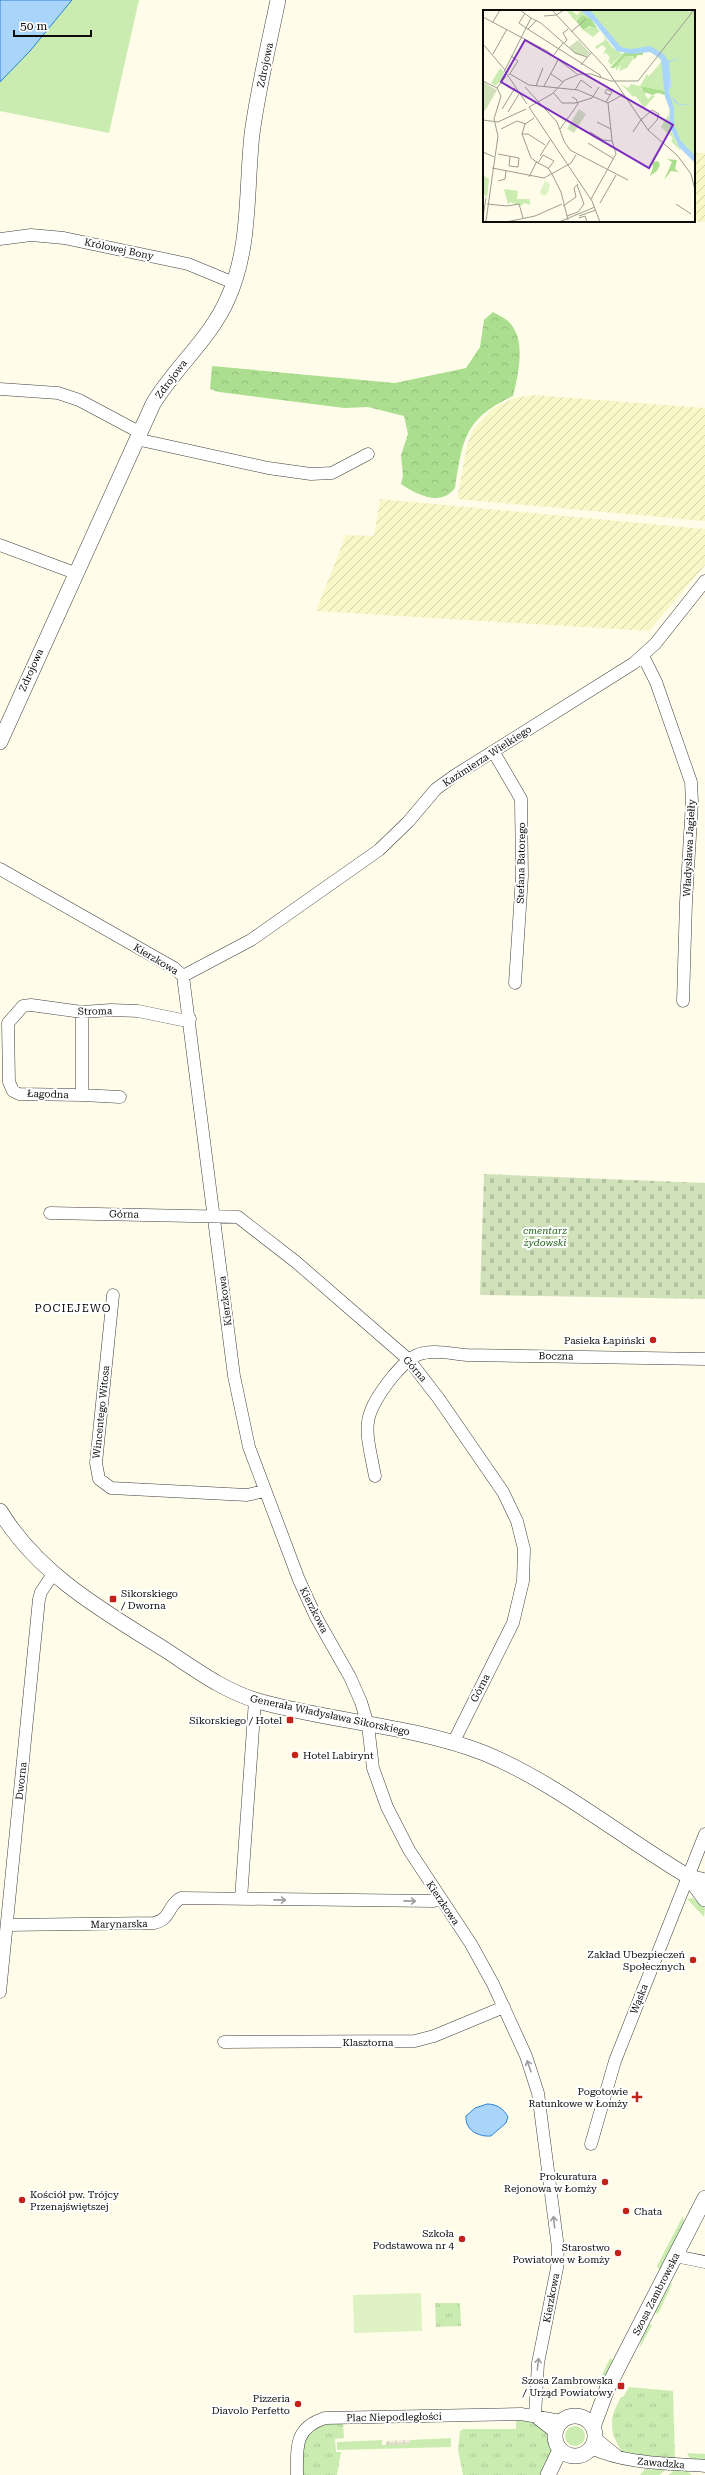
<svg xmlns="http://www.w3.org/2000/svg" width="705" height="2475" viewBox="0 0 705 2475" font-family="'Roboto Serif',serif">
  <defs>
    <pattern id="farmland-furrows" width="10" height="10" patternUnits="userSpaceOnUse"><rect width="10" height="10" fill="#f7f7c7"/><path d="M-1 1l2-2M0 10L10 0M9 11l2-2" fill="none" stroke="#d2d2aa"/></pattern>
    <pattern id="forest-crowns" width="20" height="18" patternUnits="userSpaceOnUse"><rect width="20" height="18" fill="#abde8f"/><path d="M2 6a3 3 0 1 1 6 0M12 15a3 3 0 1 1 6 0" fill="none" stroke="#92bd7a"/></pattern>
    <pattern id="cemetery-stones" width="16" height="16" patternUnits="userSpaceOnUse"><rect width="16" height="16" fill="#d1e2ba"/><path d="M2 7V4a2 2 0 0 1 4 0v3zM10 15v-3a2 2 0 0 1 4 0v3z" fill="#b2c19f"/></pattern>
    <pattern id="park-tufts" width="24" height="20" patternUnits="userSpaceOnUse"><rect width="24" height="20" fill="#caecb0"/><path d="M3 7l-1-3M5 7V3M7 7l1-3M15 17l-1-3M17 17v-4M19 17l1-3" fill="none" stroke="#acc996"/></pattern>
    <pattern id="plaza-grid" width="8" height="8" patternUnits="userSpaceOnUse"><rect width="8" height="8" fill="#eeebd9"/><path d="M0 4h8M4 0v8" fill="none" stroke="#cbc8b9"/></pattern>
  </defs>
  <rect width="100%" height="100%" fill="#fffde9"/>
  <path fill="url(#farmland-furrows)" d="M694,153H705V222L684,221H694Z
    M533,395L705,408V521L457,499L467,445L474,428L492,409L514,398Z
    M380,499L705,529V565L649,631L316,611L346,535L374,536Z"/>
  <path fill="#caecb0" d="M72,0H139L109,133L0,111V81Z
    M693,1898L705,1908L704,1917L687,1899Z
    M683,2216L684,2224L659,2270L657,2266Z
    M671,2283L672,2284L658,2314L655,2312Z
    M648,2323L652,2325L639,2349L643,2334Z
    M610,2358L613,2360L604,2380L601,2377Z
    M565 2436a10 10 0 1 1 20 0a10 10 0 1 1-20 0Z
    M451,2438V2447L337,2450V2442L382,2440V2445L410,2444V2440Z
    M687,2453L705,2454V2462L691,2461Z
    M645,2469L666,2470L659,2475H640Z
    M675,2470L687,2471L692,2475H668Z"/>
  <path fill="url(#forest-crowns)" d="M493,312C498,315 505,318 509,322C527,340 518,375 513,396C464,419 463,439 455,488C441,507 417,495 401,484L403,476L401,455L408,434L404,416L368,407L344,408L219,392L210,389L212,366L395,383L466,368L480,347L484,320Z"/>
  <path fill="url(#cemetery-stones)" d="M484,1174L705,1183V1299L480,1295Z"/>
  <path fill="url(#park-tufts)" d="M435,2303H460L461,2326L436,2327Z
    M629,2387L673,2391L675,2459C659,2458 640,2459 625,2453C620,2451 618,2445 616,2441C608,2423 613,2412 621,2397H623Z
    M516,2420C533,2420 551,2429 553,2448C553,2456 547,2467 544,2475H463L458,2450L460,2431L463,2429H516Z
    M343,2422L344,2438L335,2439L336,2452H341L337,2475H301C302,2439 302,2425 343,2422Z"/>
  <path fill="#def2c3" d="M421,2293L422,2331L354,2333L353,2295Z"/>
  <path fill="url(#plaza-grid)" d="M410,2440V2444L386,2445V2441Z"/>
  <path fill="#aad5fb" stroke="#2b83d7" d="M0,0H72L30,51L0,82Z
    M487,2104C497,2104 504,2109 508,2117L506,2123L491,2136C478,2137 465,2130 466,2116L475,2108Z"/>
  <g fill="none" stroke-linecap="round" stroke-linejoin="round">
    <g stroke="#3e3e3e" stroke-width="13">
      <path id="minor" d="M0,239L31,235L64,238L188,264L234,283
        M0,389L58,393L79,400L139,432
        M136,439L268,468L311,474L332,473L368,454
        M0,545L75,573
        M643,656L656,682L691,782L692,802L686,902L683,1001
        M493,751L521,799L522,876L515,983
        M0,869L174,968L183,976L234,1376L249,1447L299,1580L316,1617L350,1677L361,1702L368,1725L373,1768L387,1807L409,1850L471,1944L493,1984L526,2056L538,2093L558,2248L557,2268L538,2363L535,2416
        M183,976L251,940L379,850L408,822L436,789L454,776L634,663L655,644L705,581
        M82,1012V1095L19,1094L13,1091L9,1082L8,1023L23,1006L31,1005L82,1012L111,1010L138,1011L182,1020L190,1019
        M82,1095L120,1097
        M50,1213L238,1217L296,1262L409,1360L439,1399L503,1492L517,1521L524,1549L523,1581L513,1623L453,1743
        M113,1295L96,1463L99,1479L111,1488L247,1495L265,1491
        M375,1476C365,1425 360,1418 393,1376C402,1366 411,1355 424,1353C439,1350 453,1354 467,1355L705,1359
        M241,1899L255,1700
        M7,1925L154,1923C171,1920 168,1904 181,1898L434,1901L440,1898
        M0,1992L39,1599L41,1592L53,1574
        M224,2042L415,2041L434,2036L504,2007
        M591,2144L615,2061L705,1834
        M675,2256L705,2262
        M537,2418L555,2432
        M595,2438L617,2456
        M591,2448C626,2464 666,2463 705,2466
        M297,2475C297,2447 294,2428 325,2418L521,2414L561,2421"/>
    </g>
    <g stroke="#3e3e3e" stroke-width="16">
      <path id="tertiary" d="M0,742L153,404C175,367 211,338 228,298C251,247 246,189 252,134C258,89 269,44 278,0
        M0,1511C38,1574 103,1611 164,1649C195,1669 222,1690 258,1701C332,1722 411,1725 484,1753C555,1782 623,1838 689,1877L705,1881
        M689,1877L705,1899
        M555 2436a20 20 0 1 1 40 0a20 20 0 1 1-40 0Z
        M593,2427L607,2389L705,2198
        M548,2475L560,2450"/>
    </g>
    <use href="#minor" stroke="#fff" stroke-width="12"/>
    <use href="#tertiary" stroke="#fff" stroke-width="15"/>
  </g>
  <defs><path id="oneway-shaft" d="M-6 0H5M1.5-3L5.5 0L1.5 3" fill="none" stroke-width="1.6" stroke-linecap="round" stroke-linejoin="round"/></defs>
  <g stroke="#9d9d9d">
    <use href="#oneway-shaft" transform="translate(280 1900) rotate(1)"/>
    <use href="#oneway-shaft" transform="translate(410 1901) rotate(1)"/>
    <use href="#oneway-shaft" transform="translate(529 2066) rotate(-109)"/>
    <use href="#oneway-shaft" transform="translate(554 2222) rotate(-97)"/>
    <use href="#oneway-shaft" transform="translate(538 2364) rotate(-83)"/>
  </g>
  <g fill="#c4211a" stroke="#fff" stroke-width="1.5">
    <circle cx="653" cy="1340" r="4"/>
    <rect x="109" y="1595" width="8" height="8" rx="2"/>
    <rect x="286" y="1716" width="8" height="8" rx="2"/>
    <circle cx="295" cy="1755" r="4"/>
    <circle cx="693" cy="1960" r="4"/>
    <path d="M635 2091h4v4h4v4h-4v4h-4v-4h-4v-4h4z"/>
    <circle cx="605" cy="2182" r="4"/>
    <circle cx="22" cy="2200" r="4"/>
    <circle cx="626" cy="2211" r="4"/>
    <circle cx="462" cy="2239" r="4"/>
    <circle cx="618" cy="2253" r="4"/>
    <rect x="617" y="2382" width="8" height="8" rx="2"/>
    <circle cx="298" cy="2404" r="4"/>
  </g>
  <g text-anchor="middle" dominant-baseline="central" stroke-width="4" stroke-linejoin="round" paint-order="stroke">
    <g font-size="10" fill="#0b0b0b" stroke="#fff">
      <text transform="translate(265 65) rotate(-78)">Zdrojowa</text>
      <text transform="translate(119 249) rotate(12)">Królowej Bony</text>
      <text transform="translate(171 379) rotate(-53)">Zdrojowa</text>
      <text transform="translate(31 670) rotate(-66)">Zdrojowa</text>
      <text transform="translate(487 756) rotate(-33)">Kazimierza Wielkiego</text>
      <text transform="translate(689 848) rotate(-87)">Władysława Jagiełły</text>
      <text transform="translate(521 863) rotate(-89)">Stefana Batorego</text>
      <text transform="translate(156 959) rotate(31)">Kierzkowa</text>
      <text transform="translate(95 1011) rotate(-1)">Stroma</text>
      <text transform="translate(48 1094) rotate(2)">Łagodna</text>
      <text transform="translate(124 1214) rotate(1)">Górna</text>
      <text transform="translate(225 1301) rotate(-97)">Kierzkowa</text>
      <text transform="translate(556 1356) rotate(1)">Boczna</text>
      <text transform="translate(415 1369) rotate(49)">Górna</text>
      <text transform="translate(101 1412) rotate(-84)">Wincentego Witosa</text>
      <text transform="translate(314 1610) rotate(63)">Kierzkowa</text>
      <text transform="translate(480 1688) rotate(-63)">Górna</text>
      <text transform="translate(330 1715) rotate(12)">Generała Władysława Sikorskiego</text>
      <text transform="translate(21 1781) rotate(-84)">Dworna</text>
      <text transform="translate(443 1903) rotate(56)">Kierzkowa</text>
      <text transform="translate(119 1924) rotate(-1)">Marynarska</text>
      <text transform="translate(639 1999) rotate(-68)">Wąska</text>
      <text x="368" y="2042">Klasztorna</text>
      <text transform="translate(656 2294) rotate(-63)">Szosa Zambrowska</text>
      <text transform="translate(551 2298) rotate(-79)">Kierzkowa</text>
      <text transform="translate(394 2417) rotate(-1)">Plac Niepodległości</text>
      <text transform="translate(661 2463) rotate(5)">Zawadzka</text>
    </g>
    <g font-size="10" font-style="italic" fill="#216718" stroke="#fff">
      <text x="545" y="1230">cmentarz<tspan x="545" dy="12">żydowski</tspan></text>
    </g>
    <g font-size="10" fill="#0b0b0b" stroke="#fff" text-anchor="end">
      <text x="645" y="1340">Pasieka Łapiński</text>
      <text x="121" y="1593" text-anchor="start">Sikorskiego<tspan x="121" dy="12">/ Dworna</tspan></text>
      <text x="282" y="1720">Sikorskiego / Hotel</text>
      <text x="303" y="1755" text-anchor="start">Hotel Labirynt</text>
      <text x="685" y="1954">Zakład Ubezpieczeń<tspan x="685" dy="12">Społecznych</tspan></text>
      <text x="628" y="2091">Pogotowie<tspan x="628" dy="12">Ratunkowe w Łomży</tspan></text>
      <text x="597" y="2176">Prokuratura<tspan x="597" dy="12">Rejonowa w Łomży</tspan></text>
      <text x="30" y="2194" text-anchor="start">Kościół pw. Trójcy<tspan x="30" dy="12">Przenajświętszej</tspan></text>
      <text x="634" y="2211" text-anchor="start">Chata</text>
      <text x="454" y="2233">Szkoła<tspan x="454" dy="12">Podstawowa nr 4</tspan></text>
      <text x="610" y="2247">Starostwo<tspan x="610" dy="12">Powiatowe w Łomży</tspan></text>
      <text x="613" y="2380">Szosa Zambrowska<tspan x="613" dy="12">/ Urząd Powiatowy</tspan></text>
      <text x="290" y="2398">Pizzeria<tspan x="290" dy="12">Diavolo Perfetto</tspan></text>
    </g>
    <g font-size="11" letter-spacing="1" fill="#0b0b0b" stroke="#fff">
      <text x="73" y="1308">POCIEJEWO</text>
    </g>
  </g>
  <g transform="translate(483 10)">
    <rect width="212" height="212" fill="#fffde9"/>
    <path d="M83,0H88L94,5L97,2L94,0H97L108,9L105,10L99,5L92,11ZM111,15L117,21L110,27L100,20ZM120,25L130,38L140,44L128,55L125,51L127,47L123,43L120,44L123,38L119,35L114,39L112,37L122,30ZM142,46H152L144,58L136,61L138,55L133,61L132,54ZM176,46L181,55L182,81L159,76L158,79L164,82L162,85L165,89L169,85L172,86L161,98L152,85L150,87L138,74L145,78L148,74L157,76L164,64L166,66L174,57L178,52L176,48L173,52ZM17,58L21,62L20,69L13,75L15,77L8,73ZM186,104L187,119L198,141L188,131L190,128L178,117Z" fill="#caecb0"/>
    <path d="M99,5L108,9L114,18L107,16L100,20L93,11ZM160,42V45H155L151,50V46H142L131,58H127L141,43ZM158,76L182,81V85L175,83L169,85L160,81ZM184,149L194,150L192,159L196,162L188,161L181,170L189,152ZM175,151L177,155L174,161L167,166L170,157L169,152Z" fill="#abde8f"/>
    <path d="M95,30L107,43L104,46L93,44L86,37ZM0,72L14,80L2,101L0,100ZM96,99L103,104L91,123L84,119Z" fill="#d1e2ba"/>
    <path d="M100,0H212V152L188,119L182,55L179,49L167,42L138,40ZM0,165L6,169L4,188L0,183ZM21,179L35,181L34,189H46L48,195L41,193L38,196L27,192L25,195Z" fill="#caecb0"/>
    <path d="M62,171L67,174L65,183L61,186L57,183L55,186Z" fill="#def2c3"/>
    <path d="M97,0H107L138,37L148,39L167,36L181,44L185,51L201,47L186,52L189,87L196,94L212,95H197L191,92L189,87L186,69V82L191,98V115L198,131L212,146V153L196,137L186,115L187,100L182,87L178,49L167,42L148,44L134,41L110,11Z" fill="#aad5fb"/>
    <path fill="none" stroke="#9d9c90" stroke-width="1" d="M37,0L48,8M69,0L122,57L165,120L194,145L208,164L212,180M42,3L36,13L43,18M61,6L73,5L81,0M0,7L64,41L94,64M48,8L58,13L92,43L104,47M10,12L17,0M43,18L117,65L118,68M45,19L54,10M88,22L103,9M81,33L84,30L80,23L85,19M0,34L22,60M10,44L24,19M70,46L80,33M98,55L108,43M21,60L44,94M22,60L48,8M27,64L46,75L95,80L125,93L141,84M68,64L80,72M26,65L35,51L28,46M0,71L14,78M53,76L60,58M61,76L75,50M42,77L74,112L81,131L87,140L145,170M14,78L23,66M92,80L98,70L109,78M70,82L79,93H93L109,88L116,77M123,92L129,82L124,79L122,83L127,85M46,97L69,84L82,70L97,64H108L128,71H155L211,0M46,97L109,191L117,212M19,99L32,78M25,102L36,84M51,108L42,114L39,124L48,148L55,153M159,109L169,100L176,104L174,110L165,120M0,110L15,112L43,99M114,112L128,119M18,119L34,111L43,114M77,119L95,94L93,89L89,87M107,122L120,130L129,131M150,122L159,108M39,124H45L62,135M105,133L131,149M0,142L11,147M15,144L36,148L35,157L26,156L27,147M57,146L67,130M9,158L61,168L88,153L93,145M65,159L71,151L60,145L55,153L65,158L69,164L78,182L85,210M46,167L54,151M15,171L22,169L23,160M108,189L133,144L129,130L125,93M117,193L133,165M4,194L24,196L36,194L40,208M193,194L208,204M80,196L93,187L91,178L95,174M84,206L95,202L101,194L94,175M96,206L113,200M0,207L3,188M96,208L102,206L104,212M3,211L15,126L11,109L18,86L14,78M23,212L52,206L79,194M76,212L112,197"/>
    <path fill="#7b2cbf" fill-opacity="0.15" stroke="#7b2cbf" stroke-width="2" d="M42,30L190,115L166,158L18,72Z"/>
    <rect width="212" height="212" fill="none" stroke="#0b0b0b" stroke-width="2"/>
  </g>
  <path d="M14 30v6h77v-6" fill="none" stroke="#0b0b0b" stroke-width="2"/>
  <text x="20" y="30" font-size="12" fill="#0b0b0b" stroke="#ffffff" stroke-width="3" paint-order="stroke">50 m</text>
</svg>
